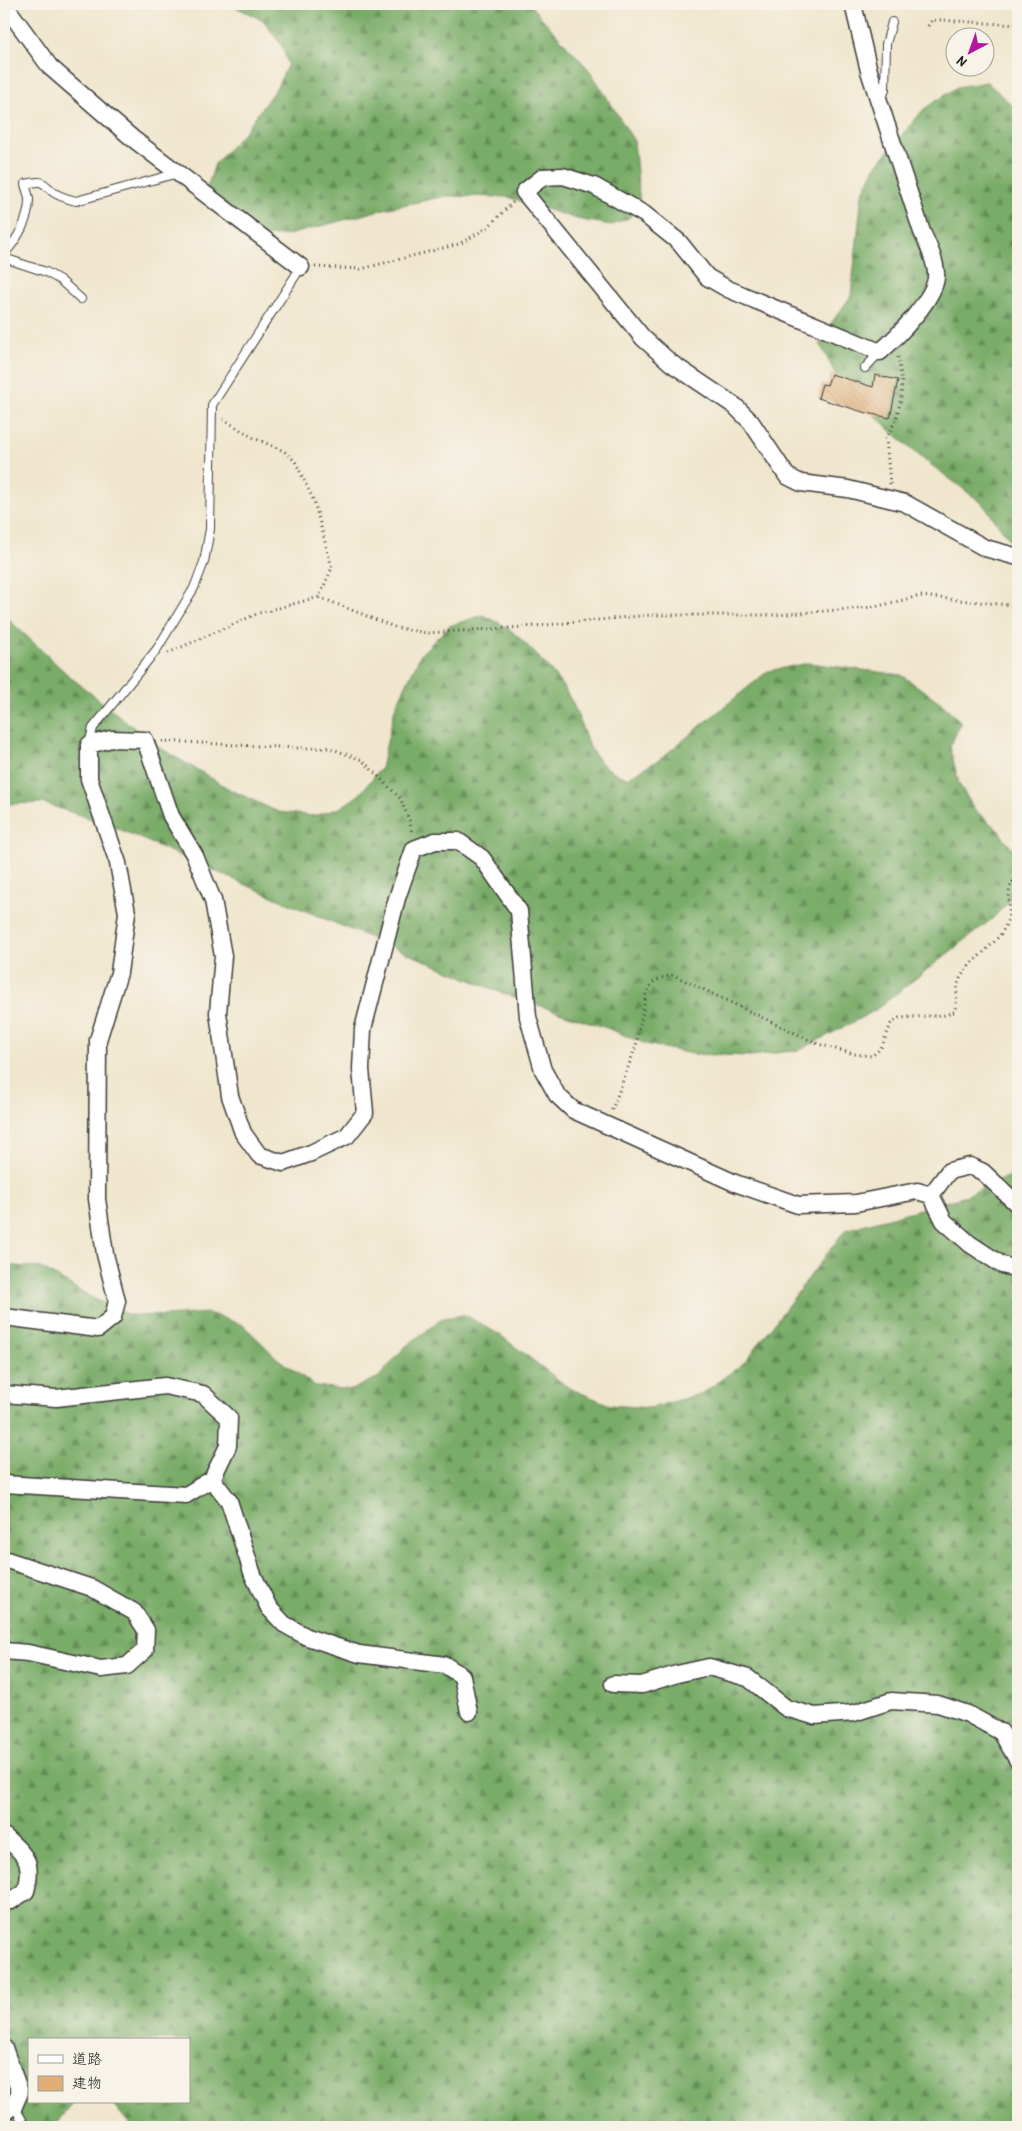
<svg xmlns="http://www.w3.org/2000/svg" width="1022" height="2131" viewBox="0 0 1022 2131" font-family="'Patrick Hand','Klee One',sans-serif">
  <defs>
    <pattern id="forest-firs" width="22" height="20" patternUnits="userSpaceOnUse" patternTransform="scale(1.25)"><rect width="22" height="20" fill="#79ac68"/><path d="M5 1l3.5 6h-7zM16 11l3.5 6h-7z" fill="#628b55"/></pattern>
    <pattern id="building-back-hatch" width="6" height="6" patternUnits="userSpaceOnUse" patternTransform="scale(1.25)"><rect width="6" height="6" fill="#dfaf77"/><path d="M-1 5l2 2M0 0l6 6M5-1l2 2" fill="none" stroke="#bf9666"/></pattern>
  </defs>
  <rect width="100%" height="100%" fill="#f7f3e8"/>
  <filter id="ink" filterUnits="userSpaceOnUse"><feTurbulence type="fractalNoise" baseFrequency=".02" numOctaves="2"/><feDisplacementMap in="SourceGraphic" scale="10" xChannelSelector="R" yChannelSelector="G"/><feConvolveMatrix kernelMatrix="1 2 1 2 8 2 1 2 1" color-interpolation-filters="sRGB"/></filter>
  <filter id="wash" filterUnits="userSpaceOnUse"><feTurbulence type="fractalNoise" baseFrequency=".0096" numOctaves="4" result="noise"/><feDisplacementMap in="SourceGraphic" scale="20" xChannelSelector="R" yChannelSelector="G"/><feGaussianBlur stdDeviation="1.12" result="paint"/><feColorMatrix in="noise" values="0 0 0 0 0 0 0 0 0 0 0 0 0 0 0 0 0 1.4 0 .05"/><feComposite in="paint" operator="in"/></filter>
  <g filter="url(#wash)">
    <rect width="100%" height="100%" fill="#f0e6cd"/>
    <path fill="url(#forest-firs)" stroke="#4a6442" d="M230,4H529L591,72L634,141L640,205L629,218L611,225L577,219L508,197L446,196L384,209L288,235L255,237L233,230L218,211L207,188L215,164L245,131L277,87L288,64L282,46L264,21Z
      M987,82L1018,111V551L982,503L913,451L854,396L837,377L820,344L825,332L851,296L862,194L875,167L924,109L957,87Z
      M4,615L69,676L157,746L231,790L278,812L314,816L340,808L359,795L381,768L395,708L421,654L449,626L483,615C491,619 500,623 507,628C524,639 554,673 565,690C588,724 580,762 627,778L659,760L768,671L809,663L901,675L940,702L961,722L950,747L959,784L975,810L998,830L1018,857V892L992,919L874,1011L800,1050L751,1056L692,1054L646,1044L607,1028L502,993L299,908L110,825L43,803L4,804Z
      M1018,1172V2127H132L111,2102H189V2040H29V2102H75L53,2127H4V1265L41,1268L96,1300L129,1315L167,1316L208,1313L243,1325L278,1359L315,1386L351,1390L379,1377L405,1347L443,1318L465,1315L500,1335L569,1388L610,1405L651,1408L703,1393L745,1362L845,1230L963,1197Z"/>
    <g id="blocks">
      <path fill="url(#building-back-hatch)" d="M831,374L873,387L875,375L898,380L890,418L863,412L818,398L822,384L827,385Z"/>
    </g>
  </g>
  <g filter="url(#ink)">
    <use href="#blocks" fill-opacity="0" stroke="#3c3a37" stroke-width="1"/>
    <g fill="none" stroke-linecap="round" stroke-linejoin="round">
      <g stroke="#3c3a37" stroke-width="10">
        <path id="service" d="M881,99L885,90L886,44L892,22
          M4,254C17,240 29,220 29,200C29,195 26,189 25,184C43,180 41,181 53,192C60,197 68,199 76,201L178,173
          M4,258L46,272L60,280L81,299
          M865,368L880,352
          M89,745L93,728L157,649L194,588L204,562L210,529L212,405L301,267
          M14,2106L26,2127"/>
      </g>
      <g stroke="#3c3a37" stroke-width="19">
        <path id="minor" d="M4,4L50,67L132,138L301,267
          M853,4L869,71L922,232C928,245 935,259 936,273C939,295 896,338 880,352L728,289L707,277L679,242L644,214L594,186L563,176L543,177L524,192L643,338L671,363L735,406L751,422L787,476L801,483L848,489L905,503L985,548L1018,557
          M931,1195L949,1171L970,1166L983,1172L1018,1205
          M4,1317L98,1329L113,1317L117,1301L105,1254L97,1199L98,1040L119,973L127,913L118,863L89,779V745L111,739L145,740L171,816L195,856L213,900L223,956L218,1013L230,1096L243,1133L259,1155L283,1163L311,1153L347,1136L365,1113L361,1069L363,1029L397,898L414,849L435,841H458L482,858L519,911L528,1017L543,1070L557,1095L573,1110L735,1183L798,1205L856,1203L917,1191L931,1195L944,1221L970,1244L1002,1265L1018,1269
          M4,1394L56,1398L165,1386L203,1394L229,1418L228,1446L212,1479L186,1495L4,1484
          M212,1479L229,1501L253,1575L269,1608L284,1624L307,1637L359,1654L445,1665L462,1676L469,1712
          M4,1559L92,1588L134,1612L146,1630L145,1650L127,1666L101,1669L28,1653L4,1651
          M613,1684L642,1685L677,1674L709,1667L748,1678L786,1708L814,1716L854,1713L891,1701L938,1704L968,1714L1001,1732L1018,1761
          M4,1836C25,1855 34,1861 26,1891L11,1901H4
          M4,2048L20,2092L14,2106L4,2112"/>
      </g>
      <path stroke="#3c3a37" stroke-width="3" stroke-dasharray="1 4" stroke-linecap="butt" d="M928,26L932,20H940L1018,25
        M315,267L361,269L459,244L487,228L513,202
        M223,419L254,438L284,451L295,461L314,501L332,568L319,597L397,628L427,633L524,627L650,615H776L874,607L920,596L1018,606
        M890,484L886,438L896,420L901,399L902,381L898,357
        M168,653L259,613L319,597
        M162,741L296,748H330L362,760L400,798L410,822L412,834
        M612,1110L636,1046L646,995L652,983L661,978L673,975L818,1044L854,1054L872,1056L881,1048L891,1024L899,1018L944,1015L954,1012C959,999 954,987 962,975C975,955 1002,943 1008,918C1013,897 1002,895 1018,874"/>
      <use href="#service" stroke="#fff" stroke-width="8"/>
      <use href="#minor" stroke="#fff" stroke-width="16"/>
    </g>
  </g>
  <rect width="1022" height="2131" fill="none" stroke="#f7f3e8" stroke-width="20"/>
  <rect x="28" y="2038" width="162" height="65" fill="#f7f3e8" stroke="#9f9d96"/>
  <rect x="38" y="2055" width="25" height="8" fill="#ffffff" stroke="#9f9d96"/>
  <text x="72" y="2064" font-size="15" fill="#1c1c1c">道路</text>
  <rect x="38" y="2076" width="25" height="15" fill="#dfaf77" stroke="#9f9d96"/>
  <text x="72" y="2088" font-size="15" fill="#1c1c1c">建物</text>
  <g transform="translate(970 52) rotate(221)"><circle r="24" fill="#f7f3e8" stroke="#9f9d96"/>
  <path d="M0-4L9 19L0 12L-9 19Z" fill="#b5179e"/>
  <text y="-8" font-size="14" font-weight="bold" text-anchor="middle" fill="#1c1c1c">N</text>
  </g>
</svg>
